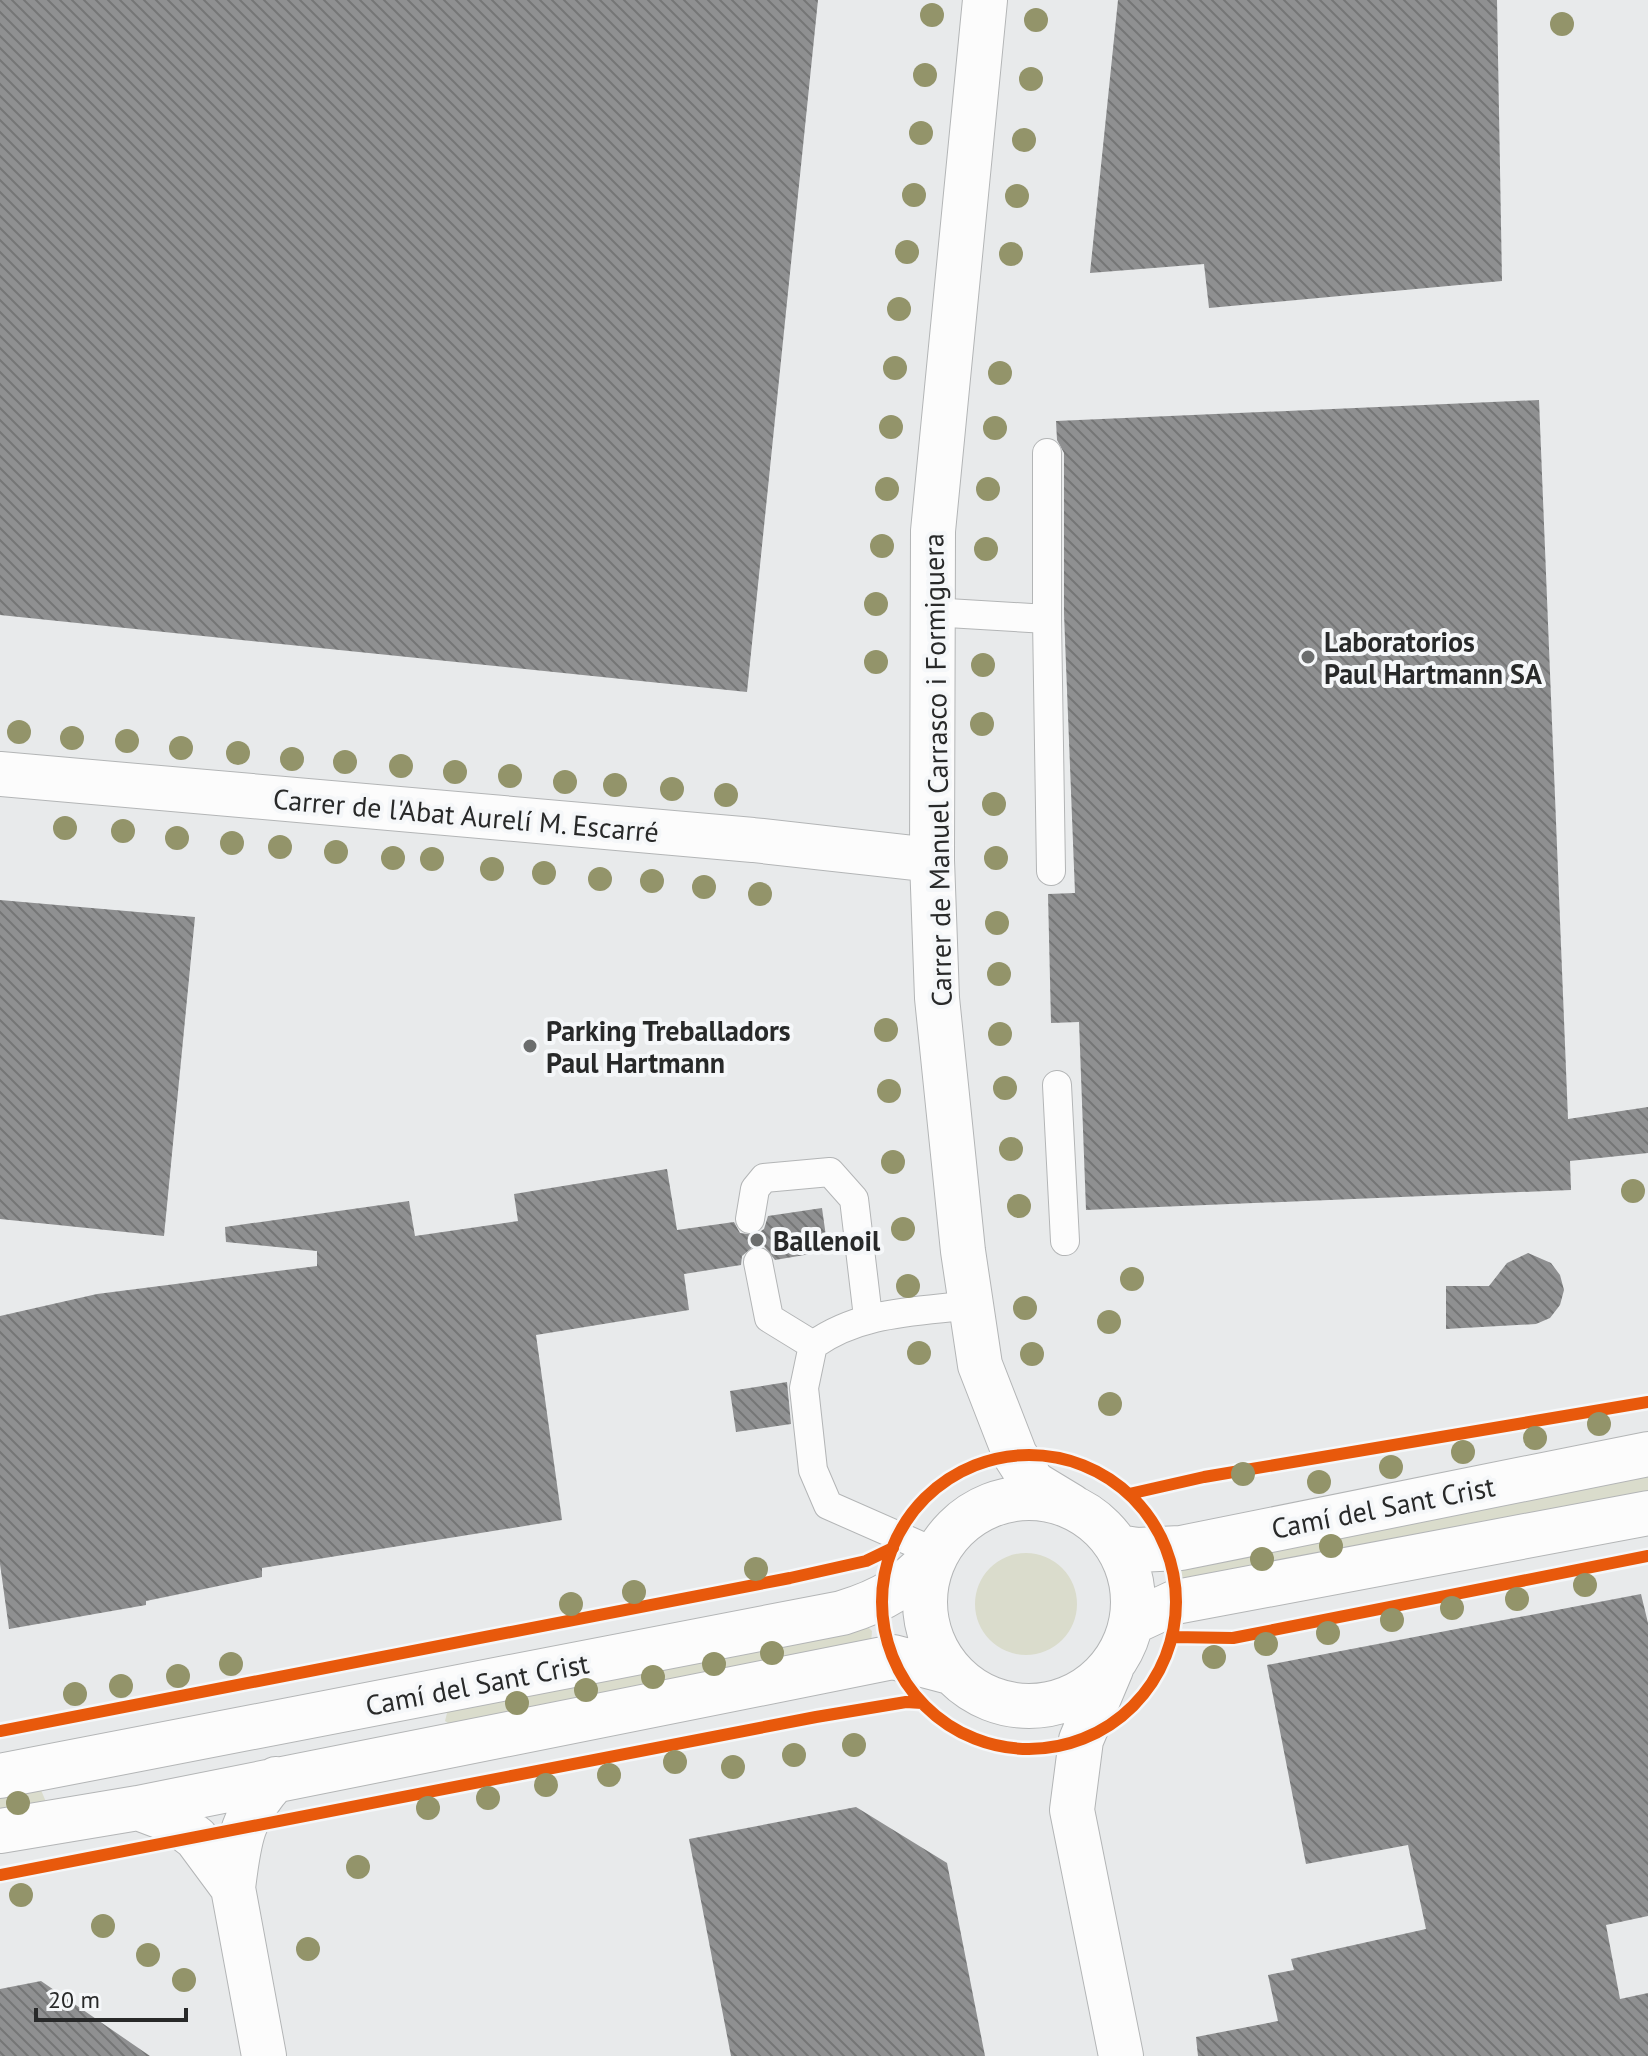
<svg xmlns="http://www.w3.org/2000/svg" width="1648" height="2056" viewBox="0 0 1648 2056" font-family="'PT Sans',sans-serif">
  <defs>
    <pattern id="building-back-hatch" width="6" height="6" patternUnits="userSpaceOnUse" patternTransform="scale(2)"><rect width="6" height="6" fill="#8f9091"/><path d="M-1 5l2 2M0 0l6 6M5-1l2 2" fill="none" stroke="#757676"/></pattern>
  </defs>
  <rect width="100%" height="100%" fill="#e8eaeb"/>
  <path fill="#dadccc" d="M1648,1470V1492L1182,1581L1180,1566Z
    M975 1604a51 51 0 1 1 102 0a51 51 0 1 1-102 0Z
    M868,1627L872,1631L871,1643L451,1725L445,1721L448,1709Z
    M41,1790L46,1802L0,1818V1793Z"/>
  <path fill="url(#building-back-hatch)" d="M0,0H818L747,692L0,615Z
    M1118,0H1497L1502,281L1209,308L1204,264L1090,273Z
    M1539,400L1568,1119L1648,1107V1153L1570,1161L1571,1190L1086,1210L1079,1022L1051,1023L1048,894L1075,893L1064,614V453L1057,440L1056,421Z
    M0,900L195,917L164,1236L0,1219Z
    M667,1169L677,1230L734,1222L740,1233L755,1235L764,1229L768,1216L822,1208L828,1251L775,1260L764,1246H754L742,1256L741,1265L684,1274L689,1310L536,1335L562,1520L262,1568V1577L146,1601V1605L9,1629L0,1564V1316L97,1294L317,1266V1251L226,1242L225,1227L409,1201L415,1236L518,1221L514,1194Z
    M1528,1253L1551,1263L1560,1275L1564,1290L1560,1305L1550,1318L1536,1324L1446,1329V1286H1489L1507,1263Z
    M787,1382L791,1424L736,1432L730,1391Z
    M1641,1594L1648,1623V1916L1606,1925L1620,1999L1648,1993V2056H1198L1196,2037L1278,2021L1268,1975L1294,1970L1291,1959L1426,1929L1408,1845L1306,1864L1267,1665Z
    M856,1807L947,1863L985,2056H731L689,1839Z
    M41,1981L150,2056H0V1989Z"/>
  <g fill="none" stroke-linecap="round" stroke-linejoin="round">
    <g stroke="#b3b5b6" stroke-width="30">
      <path id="lane" d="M931,612L1047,619L1051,871
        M1047,619V453
        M1057,1085L1065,1241
        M750,1219L755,1189L764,1178L830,1172L854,1199L868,1317
        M758,1262L769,1318L813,1345
        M937,1553L828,1505L813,1470L804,1388L813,1345C861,1311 916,1312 972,1305"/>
    </g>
    <g stroke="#b3b5b6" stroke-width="46">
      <path id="street" d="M985,0L933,531L932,860L937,998L963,1251L980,1365L1015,1455L1033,1483L1071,1506
        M0,774L753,840L932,860
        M925 1602a104 104 0 1 1 208 0a104 104 0 1 1-208 0Z
        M1118,1547L1137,1550L1181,1548L1648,1454
        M1131,1623L1176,1602L1648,1513
        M1111,1669L1081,1740L1072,1810L1121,2056
        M0,1776L842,1613C887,1599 904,1587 937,1553
        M138,1808L175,1822L196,1838L233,1888L264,2056
        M0,1831L138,1808L893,1657L950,1672
        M233,1888C239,1840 241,1816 276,1779"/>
    </g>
    <use href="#lane" stroke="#fcfcfc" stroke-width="28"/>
    <use href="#street" stroke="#fcfcfc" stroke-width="44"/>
    <g stroke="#f5f7f9" stroke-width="17">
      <path id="cycleway" d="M882 1602a147 147 0 1 1 294 0a147 147 0 1 1-294 0Z
        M1129,1494L1204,1477L1648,1402
        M1172,1637L1233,1638L1648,1556
        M0,1731L790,1578L866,1561L893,1548
        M0,1875L816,1717L906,1702L922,1703"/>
    </g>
    <use href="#cycleway" stroke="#e8590c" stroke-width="12"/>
  </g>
  <g fill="#93946a">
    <circle cx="932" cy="15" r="12"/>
    <circle cx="1036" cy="20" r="12"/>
    <circle cx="1562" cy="24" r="12"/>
    <circle cx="925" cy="75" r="12"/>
    <circle cx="1031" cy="79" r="12"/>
    <circle cx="921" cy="133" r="12"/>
    <circle cx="1024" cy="140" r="12"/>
    <circle cx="914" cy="195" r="12"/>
    <circle cx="1017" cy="196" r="12"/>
    <circle cx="907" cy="252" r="12"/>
    <circle cx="1011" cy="254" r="12"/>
    <circle cx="899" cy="309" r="12"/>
    <circle cx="895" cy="368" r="12"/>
    <circle cx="1000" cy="373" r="12"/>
    <circle cx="891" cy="427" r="12"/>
    <circle cx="995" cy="428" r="12"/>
    <circle cx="887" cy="489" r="12"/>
    <circle cx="988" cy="489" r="12"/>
    <circle cx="882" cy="546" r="12"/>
    <circle cx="986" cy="549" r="12"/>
    <circle cx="876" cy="604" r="12"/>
    <circle cx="876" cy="662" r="12"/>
    <circle cx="983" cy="665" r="12"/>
    <circle cx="982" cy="724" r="12"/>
    <circle cx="19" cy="732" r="12"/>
    <circle cx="72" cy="738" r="12"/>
    <circle cx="127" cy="741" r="12"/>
    <circle cx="181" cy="748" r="12"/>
    <circle cx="238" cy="753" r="12"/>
    <circle cx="292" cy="759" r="12"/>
    <circle cx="345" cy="762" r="12"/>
    <circle cx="401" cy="766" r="12"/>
    <circle cx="455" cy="772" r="12"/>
    <circle cx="510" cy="776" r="12"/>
    <circle cx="565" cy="782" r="12"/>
    <circle cx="615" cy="785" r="12"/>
    <circle cx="672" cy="789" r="12"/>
    <circle cx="726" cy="795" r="12"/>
    <circle cx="994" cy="804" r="12"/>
    <circle cx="65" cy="828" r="12"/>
    <circle cx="123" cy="831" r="12"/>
    <circle cx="177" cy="838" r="12"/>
    <circle cx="232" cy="843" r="12"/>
    <circle cx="280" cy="847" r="12"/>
    <circle cx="336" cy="852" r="12"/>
    <circle cx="393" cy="858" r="12"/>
    <circle cx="996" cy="858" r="12"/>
    <circle cx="432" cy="859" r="12"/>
    <circle cx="492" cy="869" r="12"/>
    <circle cx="544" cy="873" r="12"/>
    <circle cx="600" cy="879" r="12"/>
    <circle cx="652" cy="881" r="12"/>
    <circle cx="704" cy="887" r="12"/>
    <circle cx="760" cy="894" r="12"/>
    <circle cx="997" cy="923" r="12"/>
    <circle cx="999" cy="974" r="12"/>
    <circle cx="886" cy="1030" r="12"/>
    <circle cx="1000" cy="1034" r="12"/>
    <circle cx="1005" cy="1088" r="12"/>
    <circle cx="889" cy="1091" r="12"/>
    <circle cx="1011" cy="1149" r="12"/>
    <circle cx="893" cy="1162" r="12"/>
    <circle cx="1633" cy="1191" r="12"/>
    <circle cx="1019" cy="1206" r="12"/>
    <circle cx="903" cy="1229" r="12"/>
    <circle cx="1132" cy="1279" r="12"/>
    <circle cx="908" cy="1286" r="12"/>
    <circle cx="1025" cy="1308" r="12"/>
    <circle cx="1109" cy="1322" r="12"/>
    <circle cx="919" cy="1353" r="12"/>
    <circle cx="1032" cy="1354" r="12"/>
    <circle cx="1110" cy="1404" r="12"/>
    <circle cx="1599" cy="1424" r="12"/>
    <circle cx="1535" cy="1438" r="12"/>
    <circle cx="1463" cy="1452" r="12"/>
    <circle cx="1391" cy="1467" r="12"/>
    <circle cx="1243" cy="1474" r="12"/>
    <circle cx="1319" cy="1482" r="12"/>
    <circle cx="1331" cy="1546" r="12"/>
    <circle cx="1262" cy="1559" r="12"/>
    <circle cx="756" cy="1569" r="12"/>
    <circle cx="1585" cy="1585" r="12"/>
    <circle cx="634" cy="1592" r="12"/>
    <circle cx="1517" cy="1599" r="12"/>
    <circle cx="571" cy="1604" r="12"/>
    <circle cx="1452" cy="1608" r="12"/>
    <circle cx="1392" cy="1620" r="12"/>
    <circle cx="1328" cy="1633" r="12"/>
    <circle cx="1266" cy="1644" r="12"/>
    <circle cx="772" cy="1653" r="12"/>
    <circle cx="1214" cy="1657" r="12"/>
    <circle cx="231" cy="1664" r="12"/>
    <circle cx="714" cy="1664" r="12"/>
    <circle cx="178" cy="1676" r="12"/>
    <circle cx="653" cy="1677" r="12"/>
    <circle cx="121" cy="1686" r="12"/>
    <circle cx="586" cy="1690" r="12"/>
    <circle cx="75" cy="1694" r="12"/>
    <circle cx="517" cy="1703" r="12"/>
    <circle cx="854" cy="1745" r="12"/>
    <circle cx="794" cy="1755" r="12"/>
    <circle cx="675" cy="1762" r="12"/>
    <circle cx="733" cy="1767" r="12"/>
    <circle cx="609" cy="1775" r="12"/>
    <circle cx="546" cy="1785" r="12"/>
    <circle cx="488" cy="1798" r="12"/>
    <circle cx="18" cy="1803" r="12"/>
    <circle cx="428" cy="1808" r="12"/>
    <circle cx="358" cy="1867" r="12"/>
    <circle cx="21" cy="1895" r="12"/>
    <circle cx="103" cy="1926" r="12"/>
    <circle cx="308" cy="1949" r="12"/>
    <circle cx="148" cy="1955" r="12"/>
    <circle cx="184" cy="1980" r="12"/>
  </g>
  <g fill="#6b6d6d" stroke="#f5f7f9" stroke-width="3">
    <circle cx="1308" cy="657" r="8"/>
    <circle cx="530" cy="1046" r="8"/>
    <circle cx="757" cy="1240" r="8"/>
  </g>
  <g text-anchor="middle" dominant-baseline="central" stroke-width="8" stroke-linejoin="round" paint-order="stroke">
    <g font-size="28" font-weight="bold" fill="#282929" stroke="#f5f7f9" text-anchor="start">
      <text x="1324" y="641">Laboratorios<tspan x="1324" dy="32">Paul Hartmann SA</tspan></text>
      <text x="546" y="1030">Parking Treballadors<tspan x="546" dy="32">Paul Hartmann</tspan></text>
      <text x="773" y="1240">Ballenoil</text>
    </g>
    <g font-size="28" fill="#282929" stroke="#f5f7f9">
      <text transform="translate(937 770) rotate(-91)">Carrer de Manuel Carrasco i Formiguera</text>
      <text transform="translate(466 815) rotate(5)">Carrer de l'Abat Aurelí M. Escarré</text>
      <text transform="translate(1383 1507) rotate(-11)">Camí del Sant Crist</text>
      <text transform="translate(477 1684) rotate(-11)">Camí del Sant Crist</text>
    </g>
  </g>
  <path d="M36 2008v12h150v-12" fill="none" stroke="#282929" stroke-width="4"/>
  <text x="48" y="2008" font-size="24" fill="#282929" stroke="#f5f7f9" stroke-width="6" paint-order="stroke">20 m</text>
</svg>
